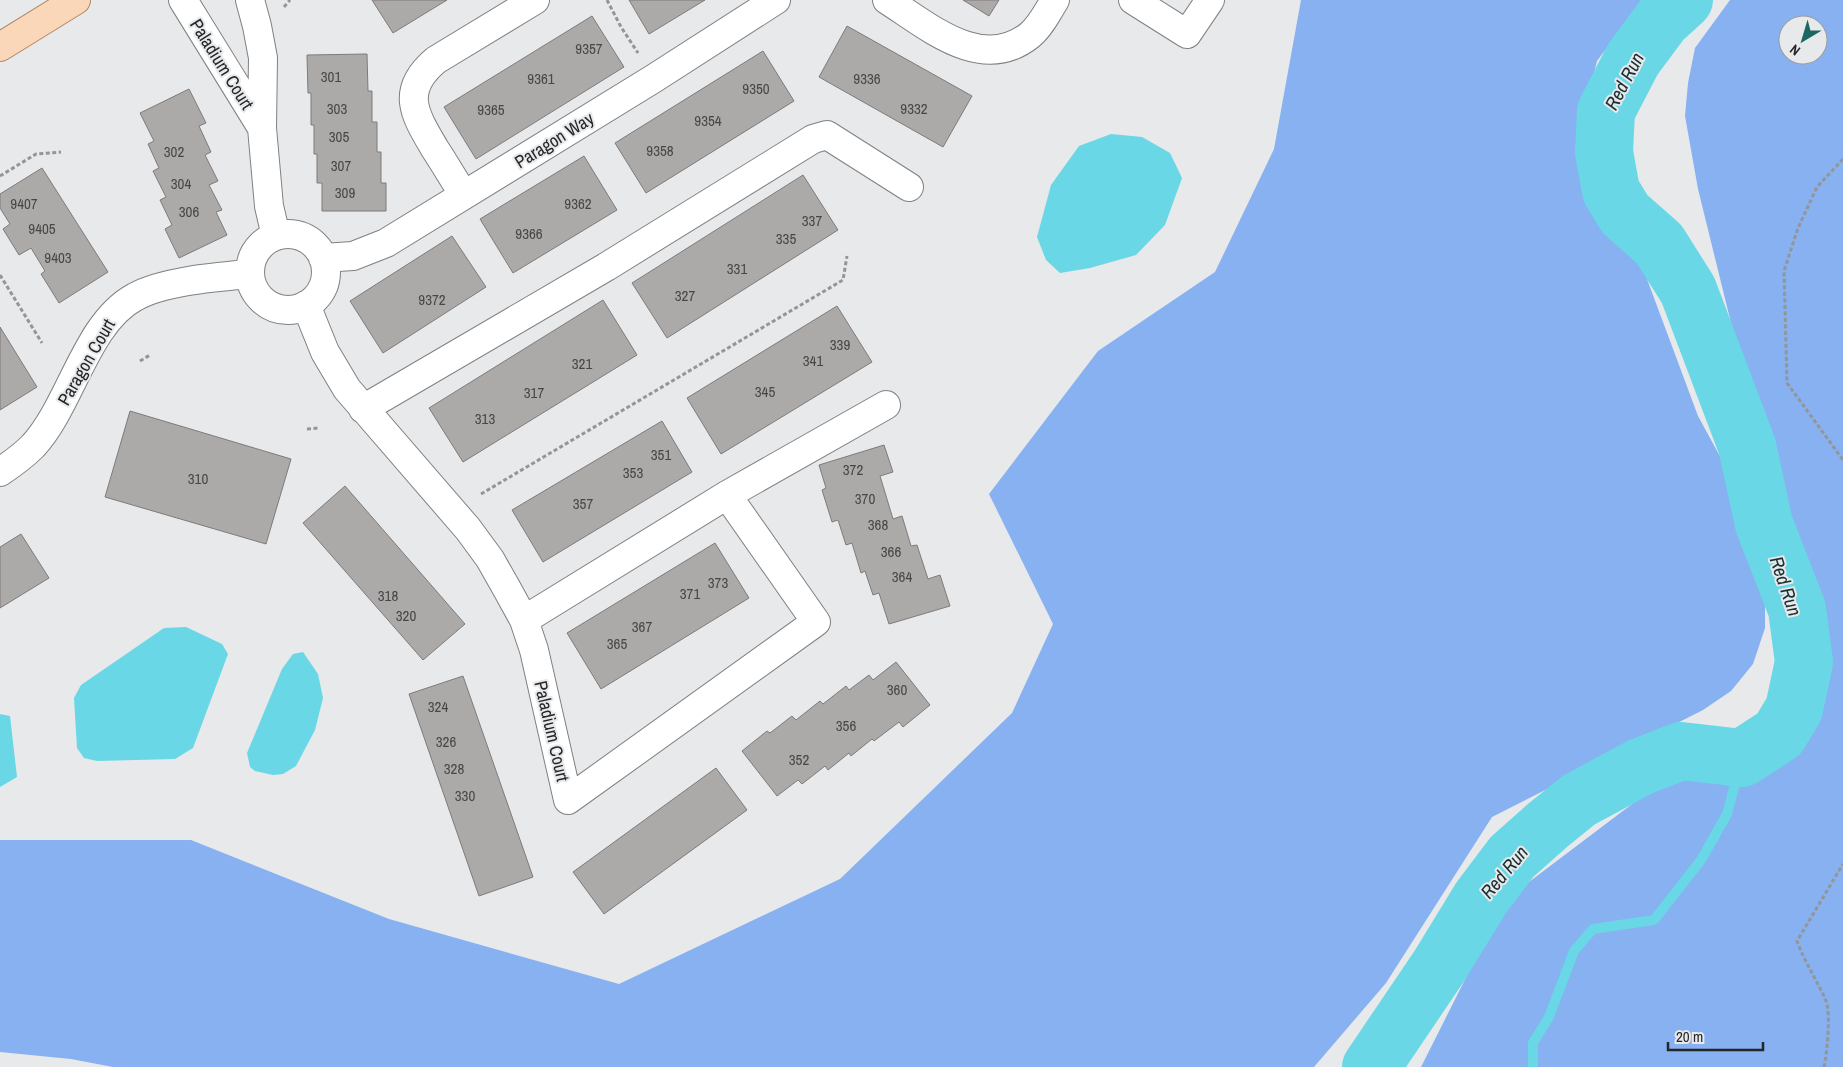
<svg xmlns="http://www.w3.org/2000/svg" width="1843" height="1067" viewBox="0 0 1843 1067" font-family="'Archivo Narrow',sans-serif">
  <rect width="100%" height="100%" fill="#e7e9eb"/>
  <path fill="#87b1f1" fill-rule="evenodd" d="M1301,0H1643L1597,61L1588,97L1586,168L1641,263L1698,416L1752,515L1765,593V628L1753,664L1731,691L1703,710L1492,817L1386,983L1314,1067H113L71,1059L0,1052V840H191L389,919L619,984L840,879L1012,713L1053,624L989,494L1098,351L1215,272L1274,149Z
    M1730,0H1843V1067H1421L1505,900L1685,764L1806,699L1801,558L1732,327L1698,189L1685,116L1688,83L1695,48ZM1788,25H1818V55H1788Z"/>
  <path fill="#69d7e5" d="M1111,134L1142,137L1170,153L1182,178L1165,225L1136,255L1090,268L1060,273L1046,260L1037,237L1051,185L1079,146Z
    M186,627L222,644L228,654L193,748L175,759L97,761L84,758L77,748L74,698L81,685L164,628Z
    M303,652L318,674L323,698L315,730L296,766L283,774L273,775L255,771L250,767L247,753L282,669L293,654Z
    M0,714L10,716L17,777L0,787Z"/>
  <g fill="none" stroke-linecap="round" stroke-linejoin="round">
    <path stroke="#69d7e5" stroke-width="10" d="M1533,1067V1043L1549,1017L1574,951L1593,929L1654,920L1701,860L1727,814L1742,758"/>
    <path stroke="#69d7e5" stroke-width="58" d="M1371,1067L1440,965L1481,898L1512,857L1548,825L1579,800L1640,767L1681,751L1742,758L1779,734L1794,709L1804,662L1797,609L1764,524L1747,446L1688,290L1659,244L1625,214L1611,191L1604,152L1606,111L1633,59L1662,20L1684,0"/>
  </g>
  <path fill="#aca9a9" stroke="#7e7b7a" d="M372,0H447L393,33Z
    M629,0H705L649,34Z
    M963,0H999L989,16Z
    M592,16L624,67L476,159L444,107Z
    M847,26L972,96L943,147L819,77Z
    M763,51L794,101L646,193L615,143Z
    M367,54L368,91H372V122H377V152H381V183H386V211H322V183H317V154H314V125H311V93H308L307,55Z
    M189,89L206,123L199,126L211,152L205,155L218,181L209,185L222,210L216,212L227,235L179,258L165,229L172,225L160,200L166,197L153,171L159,168L148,144L154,141L140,113Z
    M584,156L617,210L513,273L480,219Z
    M42,168L108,272L59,303L41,274L45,271L31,248L19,255L3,229L10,224L0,208V194Z
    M803,175L838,230L667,338L632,283Z
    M452,236L486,287L383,353L350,301Z
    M603,300L637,355L463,462L429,408Z
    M837,306L872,362L721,454L687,398Z
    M0,327L37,387L0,410Z
    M130,411L291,459L266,544L105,497Z
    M662,421L692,472L543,562L512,510Z
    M884,445L893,472L880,476L893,519L902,516L911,546L917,545L928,579L940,575L950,606L889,624L879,593L873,595L865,571L861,573L852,543L846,545L838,520L832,522L822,490L826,488L819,465Z
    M345,486L465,624L423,660L303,523Z
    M21,534L49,578L0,608V547Z
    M715,543L749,598L601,689L567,633Z
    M896,662L930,705L903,727L899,722L874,741L872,739L851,756L849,753L828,770L825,766L802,784L798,780L777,796L742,751L767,731L770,733L792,716L796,720L820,701L823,704L846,686L849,690L869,675L873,680Z
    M463,676L533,877L479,896L409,694Z
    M716,768L747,810L604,914L573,872Z"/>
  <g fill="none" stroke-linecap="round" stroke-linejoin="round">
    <g stroke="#7f8082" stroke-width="30">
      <path id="minor" d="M183,0L262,128
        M250,0L257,26L263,58L262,128L269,206L276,236
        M887,0C928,26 982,74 1030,35C1041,26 1048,11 1055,0
        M1133,0L1187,34L1210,0
        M464,195C454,180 445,164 435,149C415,115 399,91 436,60L535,0
        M250 272a38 38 0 1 1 76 0a38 38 0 1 1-76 0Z
        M323,258L353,256L386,243L653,79L776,0
        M306,305L325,352L347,389L468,529L490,559L507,589L524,620L534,650L568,800L816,622L727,495
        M363,409L606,267L813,139L827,135L909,187
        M0,472C12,464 23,456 33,446C71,405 86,323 135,297C163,281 217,277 250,274
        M524,620L727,495L886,405"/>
    </g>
    <g stroke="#af8867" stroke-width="30">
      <path id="major" d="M0,47L76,0"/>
    </g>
    <path stroke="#939596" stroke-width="3" stroke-dasharray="4 2.5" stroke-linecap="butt" d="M607,0L621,27L638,53
      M284,7L290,0
      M1843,159L1817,187L1798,228L1784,271L1787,383L1843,460
      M0,176L36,154L61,152
      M0,275L42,343
      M140,361L150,355
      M307,429L318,428
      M481,494L843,280L847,256
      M1824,1067C1827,1054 1831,1013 1826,1001C1817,980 1805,963 1797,941L1843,864"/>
    <use href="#minor" stroke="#fff" stroke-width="28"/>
    <use href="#major" stroke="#fbd7b9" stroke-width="28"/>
  </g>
  <g text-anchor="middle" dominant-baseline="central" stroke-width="4" stroke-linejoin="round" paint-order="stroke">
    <g font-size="15" fill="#474748">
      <text x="589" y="48">9357</text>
      <text x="331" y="76">301</text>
      <text x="541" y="78">9361</text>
      <text x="867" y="78">9336</text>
      <text x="756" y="88">9350</text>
      <text x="337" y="108">303</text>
      <text x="914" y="108">9332</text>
      <text x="491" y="109">9365</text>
      <text x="708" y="120">9354</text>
      <text x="339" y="136">305</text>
      <text x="660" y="150">9358</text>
      <text x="174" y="151">302</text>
      <text x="341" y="165">307</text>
      <text x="181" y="183">304</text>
      <text x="345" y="192">309</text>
      <text x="24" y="203">9407</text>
      <text x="578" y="203">9362</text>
      <text x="189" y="211">306</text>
      <text x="812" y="220">337</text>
      <text x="42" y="228">9405</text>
      <text x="529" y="233">9366</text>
      <text x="786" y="238">335</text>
      <text x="58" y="257">9403</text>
      <text x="737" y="268">331</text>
      <text x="685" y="295">327</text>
      <text x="432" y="299">9372</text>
      <text x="840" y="344">339</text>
      <text x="813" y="360">341</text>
      <text x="582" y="363">321</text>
      <text x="765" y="391">345</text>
      <text x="534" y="392">317</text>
      <text x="485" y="418">313</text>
      <text x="661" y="454">351</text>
      <text x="853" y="469">372</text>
      <text x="633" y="472">353</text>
      <text x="198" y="478">310</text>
      <text x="865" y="498">370</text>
      <text x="583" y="503">357</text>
      <text x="878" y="524">368</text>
      <text x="891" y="551">366</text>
      <text x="902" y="576">364</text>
      <text x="718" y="582">373</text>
      <text x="690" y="593">371</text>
      <text x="388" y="595">318</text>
      <text x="406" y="615">320</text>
      <text x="642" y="626">367</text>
      <text x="617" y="643">365</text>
      <text x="897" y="689">360</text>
      <text x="438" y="706">324</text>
      <text x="846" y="725">356</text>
      <text x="446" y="741">326</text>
      <text x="799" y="759">352</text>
      <text x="454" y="768">328</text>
      <text x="465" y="795">330</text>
    </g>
    <g font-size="18" fill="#252627" stroke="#e7e9eb">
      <text transform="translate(222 64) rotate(58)">Paladium Court</text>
      <text transform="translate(554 140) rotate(-32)">Paragon Way</text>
      <text transform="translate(86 362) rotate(-60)">Paragon Court</text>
      <text transform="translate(552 731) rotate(77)">Paladium Court</text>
    </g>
    <g font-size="19" font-style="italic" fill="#1a2e31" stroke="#e7e9eb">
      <text transform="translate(1624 81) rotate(-62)">Red Run</text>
      <text transform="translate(1786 586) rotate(71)">Red Run</text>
      <text transform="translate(1504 872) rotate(-50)">Red Run</text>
    </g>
  </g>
  <g transform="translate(1803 40) rotate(218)"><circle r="24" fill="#e7e9eb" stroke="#999b9d"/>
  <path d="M0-4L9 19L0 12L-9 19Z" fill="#1c6762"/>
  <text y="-8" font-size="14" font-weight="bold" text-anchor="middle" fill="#252627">N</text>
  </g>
  <path d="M1668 1042v8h95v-8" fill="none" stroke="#252627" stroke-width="2.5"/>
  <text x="1676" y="1042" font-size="15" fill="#252627" stroke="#e7e9eb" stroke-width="4" paint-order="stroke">20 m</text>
</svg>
